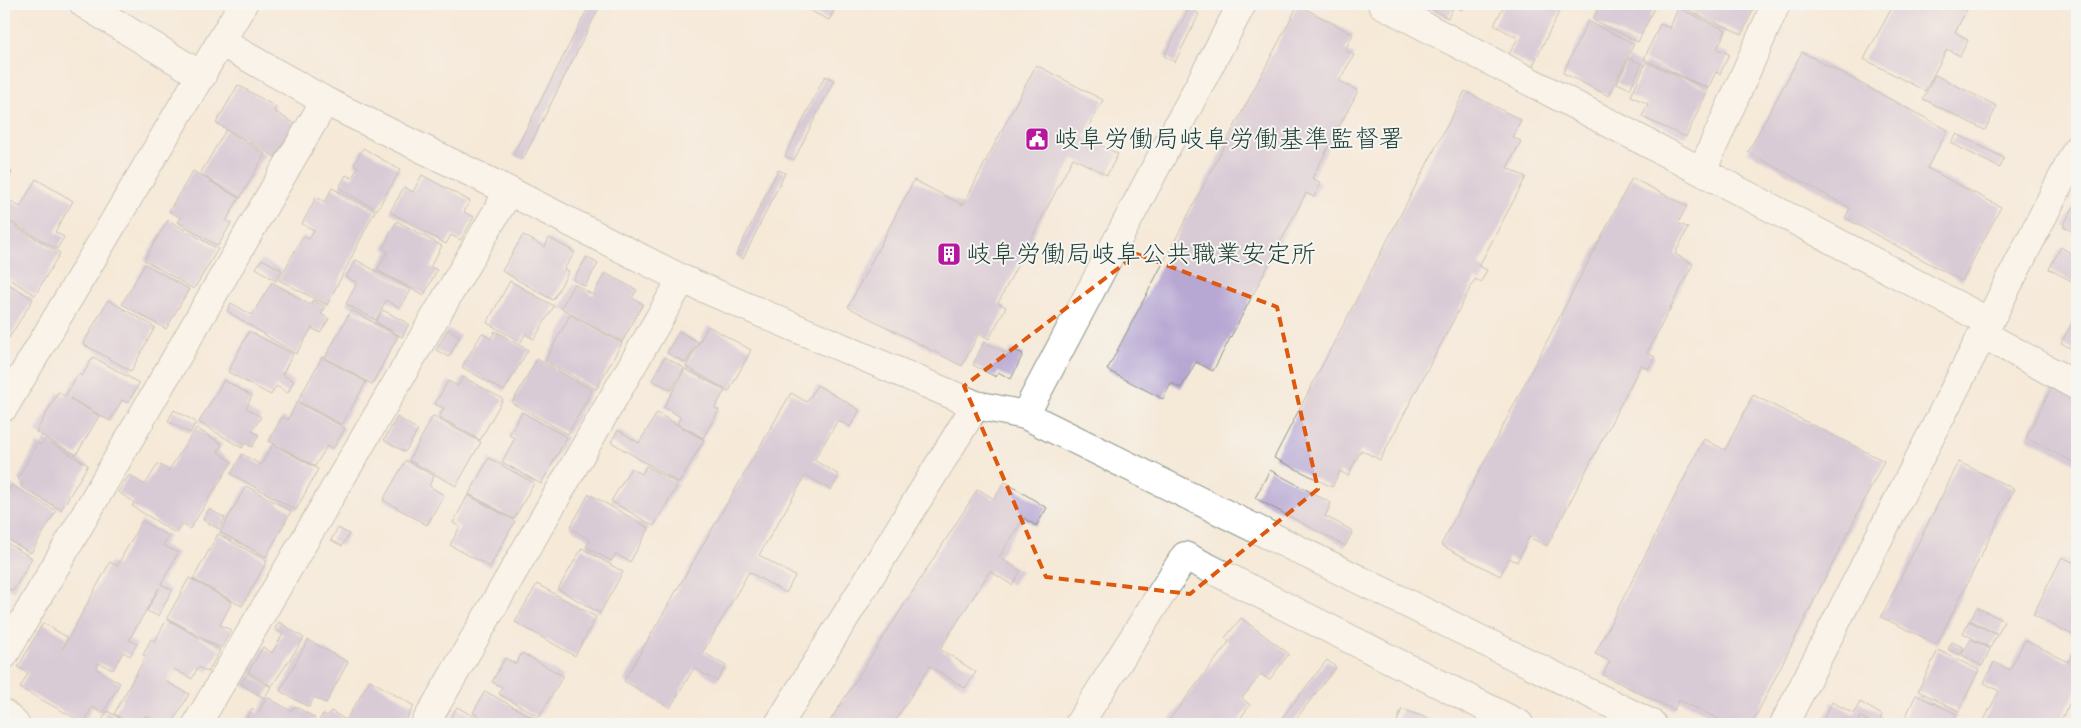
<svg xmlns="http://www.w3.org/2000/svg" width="2081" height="728" viewBox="0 0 2081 728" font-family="Caveat,'Klee One',sans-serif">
  <rect width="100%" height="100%" fill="#f6f6f2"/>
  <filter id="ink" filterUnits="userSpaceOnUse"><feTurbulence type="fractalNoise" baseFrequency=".02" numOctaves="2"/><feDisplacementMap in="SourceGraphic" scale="10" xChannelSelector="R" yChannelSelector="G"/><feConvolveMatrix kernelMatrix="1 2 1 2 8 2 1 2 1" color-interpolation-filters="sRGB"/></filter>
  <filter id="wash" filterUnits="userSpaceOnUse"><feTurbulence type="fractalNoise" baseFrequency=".0096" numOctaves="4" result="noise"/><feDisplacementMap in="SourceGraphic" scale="20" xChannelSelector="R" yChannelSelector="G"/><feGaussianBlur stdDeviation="1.12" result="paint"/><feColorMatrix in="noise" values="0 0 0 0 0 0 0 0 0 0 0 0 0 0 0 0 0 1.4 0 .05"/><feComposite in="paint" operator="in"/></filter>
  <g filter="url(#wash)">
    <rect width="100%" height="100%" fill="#f5e9d8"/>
    <g id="blocks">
      <path fill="#b7a7d3" d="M590,4H601L523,159L513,155Z
        M797,4H837L829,20Z
        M1421,4H1466L1462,10L1454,6L1448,18Z
        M1505,4H1563L1532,67L1509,54L1518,38L1494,25Z
        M1600,4H1656L1638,42L1593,20Z
        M1685,4H1756L1742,34L1683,8Z
        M1894,4H1970L1955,32L1968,40L1960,56L1947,49L1925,91L1864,59Z
        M1298,5L1353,34L1345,50L1354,55L1339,81L1358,91L1312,178L1321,183L1314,197L1306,193L1213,371L1196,362L1181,388L1171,383L1163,399L1107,370Z
        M1189,8L1199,14L1175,62L1164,56Z
        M1678,8L1726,30L1717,49L1729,54L1720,74L1716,72L1708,88L1644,59L1660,24L1670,28Z
        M1588,21L1634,44L1609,96L1563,73Z
        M1802,52L1948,130L1927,168L2001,207L1962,281L1845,218L1850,208L1748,152Z
        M1629,58L1642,64L1630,89L1617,83Z
        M1646,62L1708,89L1686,137L1642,117L1648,104L1631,96Z
        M1036,65L1103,100L1084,137L1118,154L1107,175L1073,158L998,303L1006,307L989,339L979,333L962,366L848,307L914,180L963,205Z
        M1935,75L1997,106L1985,130L1923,99Z
        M825,76L834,80L794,160L785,156Z
        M238,85L276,107L274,111L295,124L275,157L216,123Z
        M1465,91L1521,120L1512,137L1521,141L1507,168L1526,177L1479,266L1487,270L1481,282L1475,279L1380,460L1361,450L1348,476L1340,471L1332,487L1274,458Z
        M226,130L265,154L240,198L200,174Z
        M1957,134L2004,158L2000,168L1951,143Z
        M363,148L400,170L377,210L339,188L346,175L352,178L358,167L354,164Z
        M4,167L12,172L4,185Z
        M778,170L785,173L743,259L736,255Z
        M193,171L239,198L226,221L231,223L218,246L178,222L181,218L169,211Z
        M422,175L470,201L464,212L474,217L461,240L451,235L446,244L390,212L404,187L413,192Z
        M1632,178L1687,206L1678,223L1688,228L1675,254L1693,264L1647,353L1655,357L1648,369L1641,365L1547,546L1529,537L1517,562L1509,558L1500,576L1441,545Z
        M36,179L73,201L55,232L64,237L57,249L11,222L9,225L4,222V197L20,207Z
        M332,188L375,211L327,305L279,280L303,236L309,239L314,230L302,224L316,197L325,202Z
        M2077,201V234L2063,226Z
        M168,220L218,249L194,289L144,260Z
        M397,221L442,246L430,267L437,270L424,295L377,270L388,251L383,248Z
        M11,224L60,253L35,295L4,276V235Z
        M523,235L545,247L549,238L575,252L564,269L569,271L553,300L502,271Z
        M2077,244V284L2049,269L2061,247L2072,254Z
        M587,257L598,264L585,286L573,280Z
        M262,259L282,270L276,281L256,268Z
        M356,260L411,290L400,308L386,300L376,320L346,304L357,283L346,277Z
        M145,264L189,289L166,329L122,304Z
        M605,273L637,290L632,298L643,304L622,342L561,308L574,284L593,295Z
        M4,281L33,299L9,338L4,335Z
        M510,281L554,306L534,339L525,334L521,342L487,323Z
        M272,282L310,305L313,300L325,307L321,314L329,319L320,333L312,328L296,354L227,311L231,303L252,315Z
        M108,300L155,327L131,371L83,344Z
        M351,310L398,336L372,384L325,358Z
        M383,310L409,324L402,337L376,322Z
        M2077,314V352L2061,343Z
        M570,315L622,343L596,389L545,361Z
        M708,326L751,350L729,391L686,367Z
        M448,329L460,336L449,357L436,350Z
        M249,331L293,354L282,375L294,381L288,393L276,386L271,395L228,372Z
        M495,331L528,350L504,391L462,367L482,333L491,339Z
        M679,331L698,342L686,363L667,353Z
        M984,342L1008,354L1010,348L1023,354L1011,379L998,372L996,377L973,365Z
        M93,357L139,383L128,403L122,400L110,421L71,399L99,416L76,455L36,432L58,392L65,396L78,374L82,376Z
        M322,357L366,382L342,425L298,401Z
        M665,357L684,368L671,390L652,380Z
        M537,359L592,390L568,434L512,403Z
        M685,369L725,390L715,408L719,410L703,438L677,424L681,417L664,407Z
        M463,377L503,399L480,440L439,417L444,408L435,404L448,381L458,386Z
        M224,380L252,396L246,408L261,417L252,431L259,435L252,447L245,443L242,448L199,422Z
        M2055,381L2077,393V464L2026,438Z
        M817,385L860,410L850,427L838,420L814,460L839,475L831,490L806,475L759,555L795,576L786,593L749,572L703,652L726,666L717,681L694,668L670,708L624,681L791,393L807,402Z
        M1753,395L1884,461L1752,724H1729L1679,700L1674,710L1603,675L1610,661L1595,654L1704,439L1725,450Z
        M297,402L345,428L333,449L327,446L315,466L269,441L282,417L288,420Z
        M174,410L196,422L190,433L168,421Z
        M522,412L567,437L541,484L502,462L515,438L509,435Z
        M657,413L704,440L679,483L611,442L618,430L639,443Z
        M433,416L481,442L456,486L409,460Z
        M397,417L418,430L405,452L384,440Z
        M196,428L222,444L218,452L232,462L190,529L182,524L175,533L132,506L134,502L118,492L129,475L145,485L158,464L169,470Z
        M45,439L88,465L61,510L21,487L23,483L18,479L37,443L41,445Z
        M273,444L318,469L296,510L231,474L242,454L261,465Z
        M489,458L534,483L514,519L469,494Z
        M406,460L434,476L429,486L444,495L427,525L383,500Z
        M1959,462L2014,489L1937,644L1881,617Z
        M646,466L678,484L654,526L611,501L631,468L642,474Z
        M1270,470L1331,503L1325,516L1353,531L1345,546L1255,498Z
        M1005,482L1047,508L1036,526L1024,518L999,557L1021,571L1012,585L990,571L940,649L976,672L965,688L930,666L893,724H828L978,489L994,499Z
        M12,485L56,511L31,553L4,537V498Z
        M246,486L291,511L266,557L220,532Z
        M589,494L649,528L630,562L616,554L611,561L586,547L590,540L570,528Z
        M468,495L515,521L490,567L450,545L460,527L453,523Z
        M209,509L225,518L219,529L203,520Z
        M142,521L169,536L163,545L178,553L161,584L172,590L158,616L147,611L159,588L129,640L137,644L130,656L123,652L113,670L99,663L96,669L120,683L103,713L92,707L84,723L20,688L28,673L18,667L43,623L67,637L62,650L110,562L117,566Z
        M338,528L349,534L342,546L331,540Z
        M218,534L267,561L242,606L193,579Z
        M4,541L32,558L13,591L4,586Z
        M582,548L623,572L600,613L558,589Z
        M2062,557L2077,564V637L2033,615Z
        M189,578L232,602L220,625L231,630L221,648L167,618Z
        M537,584L596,617L575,656L515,622Z
        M1977,607L2004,621L1998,634L1970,620Z
        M1241,618L1289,654L1269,680L1261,674L1242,698L1250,705L1236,724H1166L1229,642L1225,638Z
        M167,619L220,650L208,672L198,667L192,679L174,669L167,682L189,694L172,724H162L146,715L141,724H100L107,711L131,724L114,714L146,656L143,655L151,639L155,641Z
        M1969,621L1997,635L1990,648L1963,633Z
        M279,622L304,638L272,686L248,672L263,647L272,653L283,634L275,629Z
        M1971,639L1990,649L1982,666L1962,655Z
        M308,640L348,662L326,703L314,697L309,707L280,691Z
        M2025,640L2068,662L2074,650L2077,652V689L2059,724H1982L1999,691L1984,683L1994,662L2010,670Z
        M1952,642L1964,648L1960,655L1948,649Z
        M1938,650L1979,670L1959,711L1918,691Z
        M522,653L563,676L539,717L499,694L502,687L492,682L505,658L516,664Z
        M1327,660L1336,667L1292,724H1277Z
        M247,674L271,687L264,698L241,684Z
        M370,680L414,706L403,724H317L323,714L327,716L331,711L346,720Z
        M485,691L535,719L532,724H482L485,719L473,713Z
        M1916,695L1957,714L1952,724H1902Z
        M267,697L291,711L295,706L315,718L311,724H243L252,709L258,713Z
        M1832,702L1854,714L1860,702L1882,715L1880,719L1887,722L1886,724H1875L1860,717L1857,724H1821Z
        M457,707L480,720L478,724H459L450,719Z
        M1402,709L1443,724H1396Z"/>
    </g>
  </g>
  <g filter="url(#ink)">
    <use href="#blocks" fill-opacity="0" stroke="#8a9386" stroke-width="1"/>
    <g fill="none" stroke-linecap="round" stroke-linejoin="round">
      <g stroke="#8a9386" stroke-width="30">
        <path id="minor" d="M84,4L202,76
          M1382,4L1989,322
          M221,42L325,101L509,191L682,279L976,405L1025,415L1652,724
          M1702,171L1776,4
          M1983,334L2077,386
          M4,407L243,4
          M1025,415L1242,4
          M4,655L325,101
          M4,714L15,724
          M197,724L509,191
          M425,724L682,279
          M779,724L976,405
          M1079,724L1185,556L1519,724
          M1784,724L2077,149"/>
      </g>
      <use href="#minor" stroke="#fff" stroke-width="28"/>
    </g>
  </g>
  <path d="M0 0H2081V728H0ZM1137,254L1277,307L1318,489L1190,594L1046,577L964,386Z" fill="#f5e9d8" fill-opacity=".55" fill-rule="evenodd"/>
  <path fill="none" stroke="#de580e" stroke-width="4" stroke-dasharray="10 6" stroke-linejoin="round" d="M1137,254L1277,307L1318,489L1190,594L1046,577L964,386Z"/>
  <defs>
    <g id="civic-square" transform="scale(1.25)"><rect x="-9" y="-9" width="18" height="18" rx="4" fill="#b5179e" stroke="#f6f6f2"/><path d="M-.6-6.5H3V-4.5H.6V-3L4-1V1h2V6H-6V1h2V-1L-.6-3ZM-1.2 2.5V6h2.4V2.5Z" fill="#fff"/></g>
    <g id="building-square" transform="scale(1.25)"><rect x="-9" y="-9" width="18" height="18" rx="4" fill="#b5179e" stroke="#f6f6f2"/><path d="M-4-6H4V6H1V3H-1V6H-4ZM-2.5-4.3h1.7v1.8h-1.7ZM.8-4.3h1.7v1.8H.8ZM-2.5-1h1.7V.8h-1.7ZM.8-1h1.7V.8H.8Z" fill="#fff"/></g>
  </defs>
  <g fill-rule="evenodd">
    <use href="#civic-square" x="1037" y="139"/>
    <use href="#building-square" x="949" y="254"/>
  </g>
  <g text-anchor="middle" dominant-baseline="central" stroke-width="4" stroke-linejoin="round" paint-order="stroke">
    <g font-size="25" fill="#1f3d34" stroke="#f6f6f2" text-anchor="start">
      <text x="1054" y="139">岐阜労働局岐阜労働基準監督署</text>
      <text x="966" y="254">岐阜労働局岐阜公共職業安定所</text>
    </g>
  </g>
  <rect width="2081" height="728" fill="none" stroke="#f6f6f2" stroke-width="20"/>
</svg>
